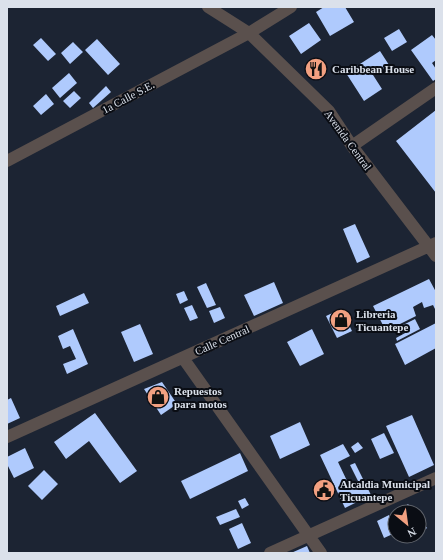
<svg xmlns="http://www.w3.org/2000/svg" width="443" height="560" viewBox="0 0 443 560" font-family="'Times New Roman',serif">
  <rect width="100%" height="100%" fill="#1c2433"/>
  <path fill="#afcafd" d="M324,7H345L354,22L330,36L316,12Z
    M309,23L321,40L301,54L289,36Z
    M399,29L407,42L392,51L384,38Z
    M432,35L436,40V60L432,63L436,69V79L433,81L411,50Z
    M41,38L56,54L48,61L33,45Z
    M97,39L120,64L108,75L85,50Z
    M73,42L83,52L70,64L61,53Z
    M380,51L389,65L373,75L382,89L364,101L346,73Z
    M69,73L77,83L60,98L52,88Z
    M106,86L111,92L93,108L89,103Z
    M74,91L81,98L70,108L63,101Z
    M46,94L54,104L41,115L33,106Z
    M436,110V193L396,141Z
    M355,224L370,257L357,263L343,229Z
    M429,279L436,292V311L433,305L424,308L422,302L413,307L416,316L386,331L373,306Z
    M274,282L283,303L254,316L244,295Z
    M206,283L216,305L207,308L197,287Z
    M184,291L188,300L180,304L176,294Z
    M84,293L89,303L60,316L56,306Z
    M192,305L198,318L190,321L184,308Z
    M220,307L225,318L214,323L209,311Z
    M341,309L352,331L337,338L326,316Z
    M415,319L420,329L397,341L396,338L407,332L403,325Z
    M436,323V348L405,365L395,344Z
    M140,324L153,354L134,362L121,332Z
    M73,329L88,364L67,374L63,364L76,359L70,346L63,349L58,336Z
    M312,329L324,354L300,366L287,342Z
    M162,382L177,404L161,415L144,389Z
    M11,398L20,418L7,424V400Z
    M95,413L137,471L120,483L89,441L66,459L54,442Z
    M412,415L434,465L409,477L386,426Z
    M300,422L310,445L280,459L270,436Z
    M384,433L394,453L380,459L371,439Z
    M358,442L363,448L355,453L351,447Z
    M343,444L350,456L338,462L349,485L358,481L350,465L355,463L371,495L345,508L320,455Z
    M25,448L34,468L14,478L7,464V457Z
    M240,453L248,471L190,499L181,481Z
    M44,470L58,484L42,500L28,486Z
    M245,498L249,505L242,509L238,501Z
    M408,504L414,512H397Z
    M236,509L240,517L220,525L216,517Z
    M389,515L395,528V533L384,538L377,521Z
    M419,518L427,528L419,534Z
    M242,523L251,543L238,549L229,529Z
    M307,546L310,553H291Z"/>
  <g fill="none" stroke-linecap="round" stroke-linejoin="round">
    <path stroke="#5a504d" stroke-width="12" d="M208,7L249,33L329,111L352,146L436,256
      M352,146L436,88
      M7,161L249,33L291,7
      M183,358L321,553
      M7,437L436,243
      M270,553L436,478"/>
  </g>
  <defs>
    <g id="restaurant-disc" transform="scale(1.15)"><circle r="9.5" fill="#f2a081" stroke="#0a0d14"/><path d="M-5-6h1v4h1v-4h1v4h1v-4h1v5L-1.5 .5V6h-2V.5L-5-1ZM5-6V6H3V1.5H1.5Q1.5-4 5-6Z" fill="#111"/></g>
    <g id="shop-disc" transform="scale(1.15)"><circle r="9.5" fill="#f2a081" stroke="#0a0d14"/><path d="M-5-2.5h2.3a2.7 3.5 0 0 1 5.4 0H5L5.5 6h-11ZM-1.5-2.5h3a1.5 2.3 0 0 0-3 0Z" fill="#111"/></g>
    <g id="civic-disc" transform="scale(1.15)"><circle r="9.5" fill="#f2a081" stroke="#0a0d14"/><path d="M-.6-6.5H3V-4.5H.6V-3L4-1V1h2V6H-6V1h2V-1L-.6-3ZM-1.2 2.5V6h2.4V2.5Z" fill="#111"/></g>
  </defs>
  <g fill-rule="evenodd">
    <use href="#restaurant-disc" x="316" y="69"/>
    <use href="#shop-disc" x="341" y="320"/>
    <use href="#shop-disc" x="158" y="397"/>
    <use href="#civic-disc" x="324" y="490"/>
  </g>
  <g text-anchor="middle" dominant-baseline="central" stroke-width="4" stroke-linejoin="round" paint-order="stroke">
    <g font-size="11" font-weight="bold" fill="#dbe1eb" stroke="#0a0d14" text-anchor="start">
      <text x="332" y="69">Caribbean House</text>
      <text x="356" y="314">Libreria<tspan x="356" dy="13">Ticuantepe</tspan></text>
      <text x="174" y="391">Repuestos<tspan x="174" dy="13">para motos</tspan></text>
      <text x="340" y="484">Alcaldia Municipal<tspan x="340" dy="13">Ticuantepe</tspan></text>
    </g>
    <g font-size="11" fill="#dbe1eb" stroke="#0a0d14">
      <text transform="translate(128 97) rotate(-28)">1a Calle S.E.</text>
      <text transform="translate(348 140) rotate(54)">Avenida Central</text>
      <text transform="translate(222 340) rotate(-24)">Calle Central</text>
    </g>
  </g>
  <rect width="443" height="560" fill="none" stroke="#dbe1eb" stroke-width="16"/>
  <g transform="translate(407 524) rotate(151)"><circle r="19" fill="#0a0d14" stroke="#5e626a"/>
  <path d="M0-3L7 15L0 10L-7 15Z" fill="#f2a081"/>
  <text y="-6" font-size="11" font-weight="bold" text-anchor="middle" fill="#dbe1eb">N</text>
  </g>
</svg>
